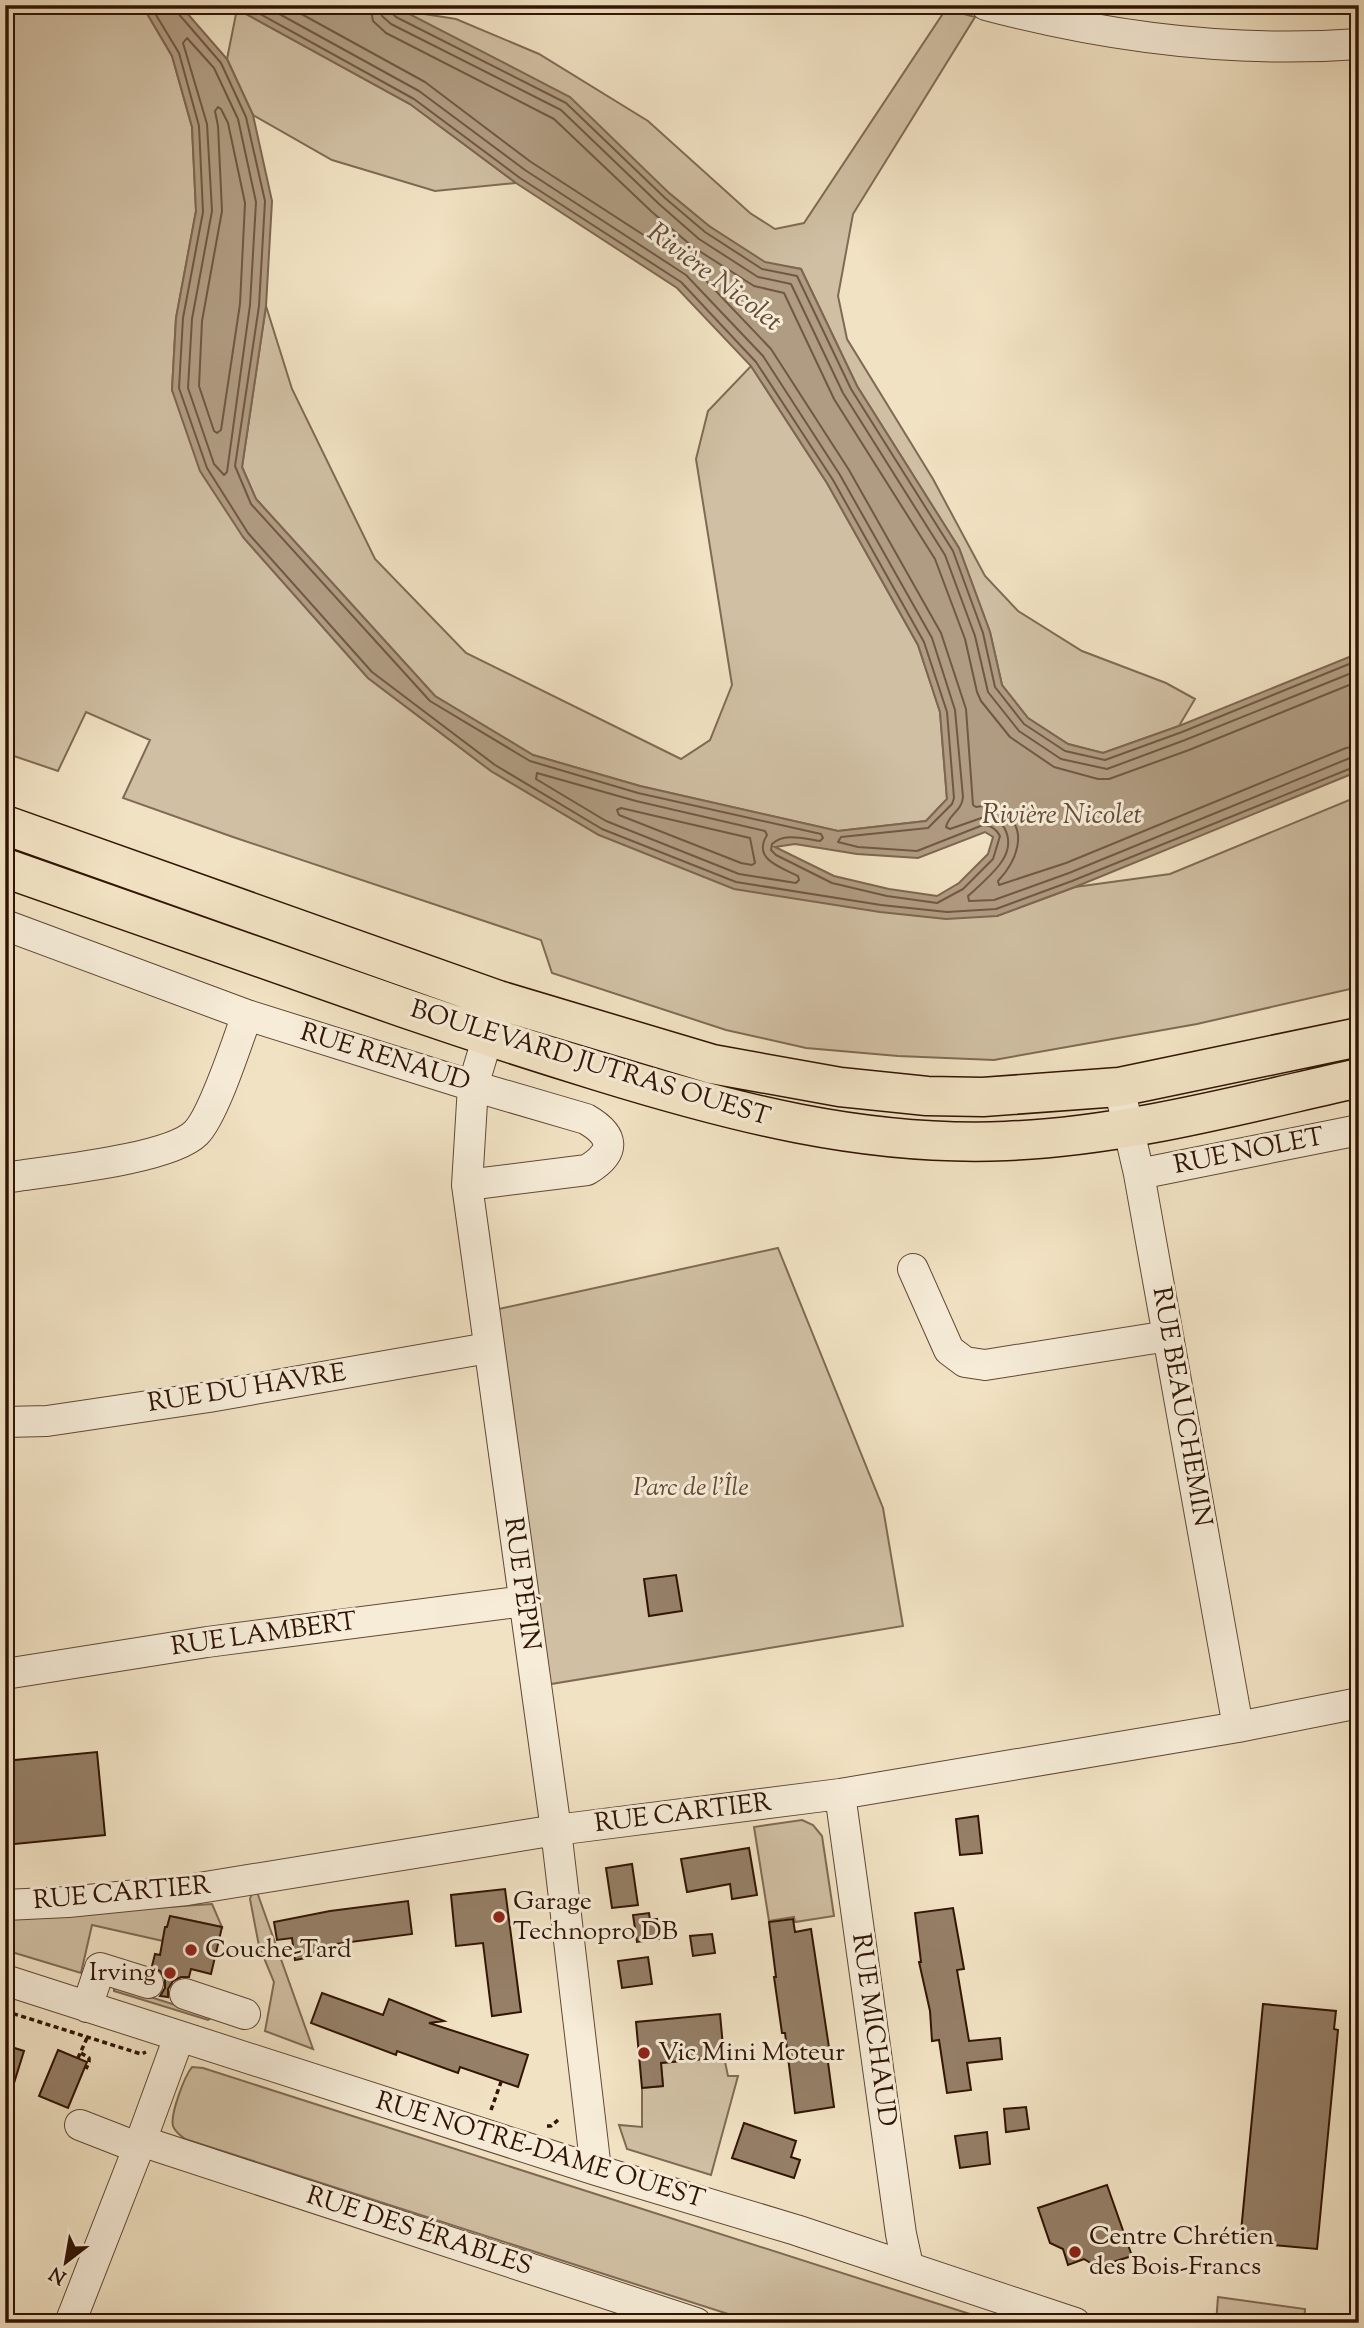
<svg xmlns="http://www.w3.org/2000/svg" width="1364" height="2328" viewBox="0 0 1364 2328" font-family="'Sorts Mill Goudy',serif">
  <rect width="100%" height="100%" fill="#f1e2c3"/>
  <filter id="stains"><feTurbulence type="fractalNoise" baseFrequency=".00286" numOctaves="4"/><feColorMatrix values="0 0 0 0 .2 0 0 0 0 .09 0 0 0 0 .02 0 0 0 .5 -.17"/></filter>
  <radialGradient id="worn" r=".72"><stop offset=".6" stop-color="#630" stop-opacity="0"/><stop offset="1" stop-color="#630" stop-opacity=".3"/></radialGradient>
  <path fill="#d0bfa3" stroke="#806a54" stroke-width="2" d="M5,5H142L172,56L192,127L196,211L176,318L172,390L243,537L368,678L491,771L599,835L997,916L1075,887L1170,874L1359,796V987L1197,1024L994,1060L898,1056L806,1048L726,1030L552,973L541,940L233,837L123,798L150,740L86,712L58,771L5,753V137L11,126L5,120Z
    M237,9L410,104L516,183L435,191L332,160L253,115L227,59Z
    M946,9L975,17L853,214L838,296L847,339L933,479L985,576L1018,611L1082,651L1166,683L1195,699L1179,726L1103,753L1068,744L1028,718L1002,685L990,632L959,548L857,386L801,269L765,263L709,226L669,193L399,10L456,19L539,54L648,121L750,213L775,229L804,223Z
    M266,306L292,389L375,559L466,653L681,759L710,740L732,685L696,459L708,411L751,366L827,483L918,645L940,712L947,799L926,821L838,831L640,786L533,755L435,696L256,499L242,467Z
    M778,1248L883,1508L903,1626L545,1685L494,1310Z
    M802,1820L813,1825L822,1836L834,1916L795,1922L794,1917L769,1921L754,1827Z
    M257,1892L313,2049L265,2031L274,1982L259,1946L250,1899L252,1893Z
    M212,1904L222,1927L175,1917L170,1918L163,1941L92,1925L81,1973L5,1950V1918Z
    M116,1986L210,2016L211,2018L208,2020L114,1991V1987Z
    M724,2057L728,2076H738L711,2175L627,2149L619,2125L642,2127V2088L663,2086L661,2063Z
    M192,2067L203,2068L998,2323H756L185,2139C180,2135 175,2132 173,2126C170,2115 184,2077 192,2067Z
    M1218,2297L1305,2309L1304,2323H1216Z"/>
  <path fill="#b09c82" stroke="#7d6650" stroke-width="2" fill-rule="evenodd" d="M142,5H180L227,59L253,115L272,201L266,306L242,467L256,499L435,696L533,755L640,786L838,831L926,821L947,799L940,712L918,645L827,483L751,366L677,288L516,183L410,104L237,9L234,5H392L570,97L669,193L709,226L765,262L801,269L857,386L959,548L990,632L1002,685L1028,718L1068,744L1103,753L1179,726L1359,653V771L1075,887L997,916L946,919L880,912L734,889L599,835L491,771L368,678L243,537L200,471L172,390L176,318L196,211L192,127L172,56ZM985,832L993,837L988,854L959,883L937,896L889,889L834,876L775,847L795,844L857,854L918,858Z"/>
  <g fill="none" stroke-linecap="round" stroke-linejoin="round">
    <path stroke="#705843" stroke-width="2" d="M150,5L179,53L199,126L203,212L183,318L179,388L207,468L248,533L372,672L495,765L602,829L736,882L881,905L947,912L996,909L1072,881L1359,765
      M176,5L177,12L221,63L246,117L265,201L259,306L235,466L251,504L430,701L530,761L638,793L821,834L823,838L820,841C805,839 784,832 772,844L771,850L776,855L832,883L887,896L937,903L963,889L993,859L1000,836C997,830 990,824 983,825L917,851L858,847L838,842L841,837L928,828L952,804L954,798L947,712L924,642L833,480L756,362L681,282L520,178L414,99L244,5
      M263,5L419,91L525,170L686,275L763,356L840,475L932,638L955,710L963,797C962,811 948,815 946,827L950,829L987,816C1010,822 1014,846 1000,864C991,876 979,886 968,896L969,901L994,900L1069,873L1350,758L1359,756
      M285,5L425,82L531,162L693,267L771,349L849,470L941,633L966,709L973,805L976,807C987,805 994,806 1003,812C1030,830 1016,862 998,881L999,885L1066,863L1346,748L1359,746
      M370,5L373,21L386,33L554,119L652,212L693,247L754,286L784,293L834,399L935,559L965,639L977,692L981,701L1010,737L1054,767L1098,779H1109L1189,750L1359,681
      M380,5L382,16L391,24L561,110L659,204L699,239L758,277L791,284L843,393L945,555L975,636L988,692L1019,731L1061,759L1107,769L1185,740L1359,670
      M389,5L391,12L396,17L566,103L665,198L705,232L762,269L797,276L851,389L953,551L983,633L995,687L1024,724L1065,751L1105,760L1182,732L1359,660
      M187,38L214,68L238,119L256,202L250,305L227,472L224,475L214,464L188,388L192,319L212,211L207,124L183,43Z
      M218,107L221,109L228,123L245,203L240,304L221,430L217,433L214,431L199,386L202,321L222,211L218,126L215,111Z
      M537,773L636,801L765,831L767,835C752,859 780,867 798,876L799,880L796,883L739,874L606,821L536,779Z
      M621,808L750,838L755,863L752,865L741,863L619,815L617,810Z"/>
  </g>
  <path fill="#957f67" stroke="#311404" stroke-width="2" d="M676,1575L682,1611L649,1616L644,1579Z
    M97,1752L105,1835L5,1845V1761Z
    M978,1816L982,1853L960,1855L956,1819Z
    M749,1848L757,1895L732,1899L730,1884L687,1892L681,1859Z
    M632,1864L638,1905L612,1908L606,1868Z
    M505,1889L521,2012L492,2016L483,1943L456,1946L451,1895Z
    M408,1901L412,1934L320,1946L322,1955L295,1960L292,1938L277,1940L274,1922L330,1911Z
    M953,1908L964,1969L957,1970L969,2041L1000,2038L1002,2059L967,2063L971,2090L947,2093L939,2040L932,2041L930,2011L919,1962H921L915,1913Z
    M649,1913L650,1920L657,1919L659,1939L637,1942L633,1915Z
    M170,1916L222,1927L211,1974L191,1969L189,1977H181L173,1981L168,1989V1997L160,1996L165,1988V1979L160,1971L152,1966L155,1954L160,1955L165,1927H167Z
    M793,1919L795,1932L811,1929L830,2054L827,2055L834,2107L795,2113L785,2033H782L774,1977H776L769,1922Z
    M712,1934L715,1953L693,1956L690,1936Z
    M648,1957L652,1984L622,1988L618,1961Z
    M322,1993L383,2015L389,1999L444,2021L429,2023L528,2055L518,2087L460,2067L458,2073L397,2051L396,2055L311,2023Z
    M1263,2004L1336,2011L1334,2029L1338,2030L1317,2249L1240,2242Z
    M720,2014L724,2057L661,2063L663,2086L642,2088L636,2022Z
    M5,2045L24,2051L9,2099L5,2098Z
    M58,2050L87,2062L68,2108L39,2096Z
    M1026,2107L1029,2129L1006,2132L1004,2109Z
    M744,2123L796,2141L791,2157L800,2160L794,2178L732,2158Z
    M987,2132L990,2164L960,2168L955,2136Z
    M1107,2185L1132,2256L1097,2267L1084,2259L1068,2265L1063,2249L1050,2243L1038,2208Z"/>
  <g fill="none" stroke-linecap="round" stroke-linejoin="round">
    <g stroke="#614834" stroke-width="32">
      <path id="minor" d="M986,5C1106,37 1235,53 1359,44
        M5,925L247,1015L473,1086L586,1119C614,1135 617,1152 587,1170L467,1185
        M494,1016L473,1086L467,1185L556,1830L596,2170
        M1119,1087L1139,1174L1238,1727
        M1139,1174L1359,1130
        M5,1178C47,1171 169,1160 196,1133C214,1115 237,1042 247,1015
        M913,1269L949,1350L965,1362L985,1365L1168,1336
        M5,1422L47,1421L209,1397L488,1348
        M5,1674L207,1642L524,1601
        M840,1794L901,2234L908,2266
        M5,1905L68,1902L187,1890L556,1830L840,1794L1238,1727L1359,1703
        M5,1980L596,2170L796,2230L1075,2323
        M185,1994L245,2014
        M87,2007L100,1968L148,1983
        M80,2125L139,2148
        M141,2141L696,2323
        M70,2323L141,2141L179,2037"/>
    </g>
    <g stroke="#311404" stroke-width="41">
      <path id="major" d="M5,825L498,1000L712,1064L840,1087L927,1096L983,1097L1119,1087L1359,1037
        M5,868C138,914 271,961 404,1008C468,1030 533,1051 598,1071C731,1112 865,1147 1006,1141C1126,1136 1242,1104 1359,1078"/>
    </g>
    <path stroke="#311404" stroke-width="3.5" stroke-dasharray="5 3.5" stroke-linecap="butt" d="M5,2011L141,2054L146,2052
      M81,2053L89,2058V2062L86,2069
      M78,2058L87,2038
      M491,2110L501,2082
      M547,2126H551L558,2120"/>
    <use href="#minor" stroke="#f6ecd8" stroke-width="30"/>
    <use href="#major" stroke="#f1e2c3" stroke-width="38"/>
  </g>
  <g fill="#8f2418" stroke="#f6ecd8" stroke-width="2.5">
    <circle cx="499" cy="1917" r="7"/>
    <circle cx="191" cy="1950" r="7"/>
    <circle cx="170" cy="1973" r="7"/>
    <circle cx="644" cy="2053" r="7"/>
    <circle cx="1075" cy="2252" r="7"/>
  </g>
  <g text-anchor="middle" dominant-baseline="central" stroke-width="6" stroke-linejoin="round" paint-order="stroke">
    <g font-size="26" fill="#311404" stroke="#f6ecd8">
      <text transform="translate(385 1058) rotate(17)">RUE RENAUD</text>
      <text transform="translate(590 1064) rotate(17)">BOULEVARD JUTRAS OUEST</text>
      <text transform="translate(1249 1152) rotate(-11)">RUE NOLET</text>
      <text transform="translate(247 1389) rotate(-9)">RUE DU HAVRE</text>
      <text transform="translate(1181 1407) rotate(80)">RUE BEAUCHEMIN</text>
      <text transform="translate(521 1584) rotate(82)">RUE PÉPIN</text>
      <text transform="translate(264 1635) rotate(-8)">RUE LAMBERT</text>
      <text transform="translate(683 1814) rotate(-7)">RUE CARTIER</text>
      <text transform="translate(122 1894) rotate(-5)">RUE CARTIER</text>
      <text transform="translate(873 2030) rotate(82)">RUE MICHAUD</text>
      <text transform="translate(540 2151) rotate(17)">RUE NOTRE-DAME OUEST</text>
      <text transform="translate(419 2232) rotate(18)">RUE DES ÉRABLES</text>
    </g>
    <g font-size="26" font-style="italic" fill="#614734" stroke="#f6ecd8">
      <text x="691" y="1488">Parc de l'Île</text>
    </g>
    <g font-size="26" fill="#311404" stroke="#f6ecd8" text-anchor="start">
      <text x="513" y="1902">Garage<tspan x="513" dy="30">Technopro DB</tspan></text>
      <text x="205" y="1950">Couche-Tard</text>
      <text x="156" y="1973" text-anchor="end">Irving</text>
      <text x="658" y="2053">Vic Mini Moteur</text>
      <text x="1089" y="2237">Centre Chrétien<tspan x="1089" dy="30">des Bois-Francs</tspan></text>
    </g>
    <g font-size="28" font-style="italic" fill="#644a36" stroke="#f6ecd8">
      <text transform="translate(714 278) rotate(37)">Rivière Nicolet</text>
      <text x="1062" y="816">Rivière Nicolet</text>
    </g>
  </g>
  <rect width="1364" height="2328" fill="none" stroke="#f1e2c3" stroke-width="28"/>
  <rect x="7" y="7" width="1350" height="2314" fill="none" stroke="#311404" stroke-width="3.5"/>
  <rect x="14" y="14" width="1336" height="2300" fill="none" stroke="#311404" stroke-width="2"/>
  <g transform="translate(66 2262) rotate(211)" stroke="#f6ecd8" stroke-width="5" paint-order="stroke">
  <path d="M0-5L12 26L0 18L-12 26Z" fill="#311404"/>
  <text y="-10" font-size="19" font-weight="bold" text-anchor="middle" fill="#311404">N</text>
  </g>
  <rect width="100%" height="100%" filter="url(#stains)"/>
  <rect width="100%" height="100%" fill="url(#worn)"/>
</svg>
